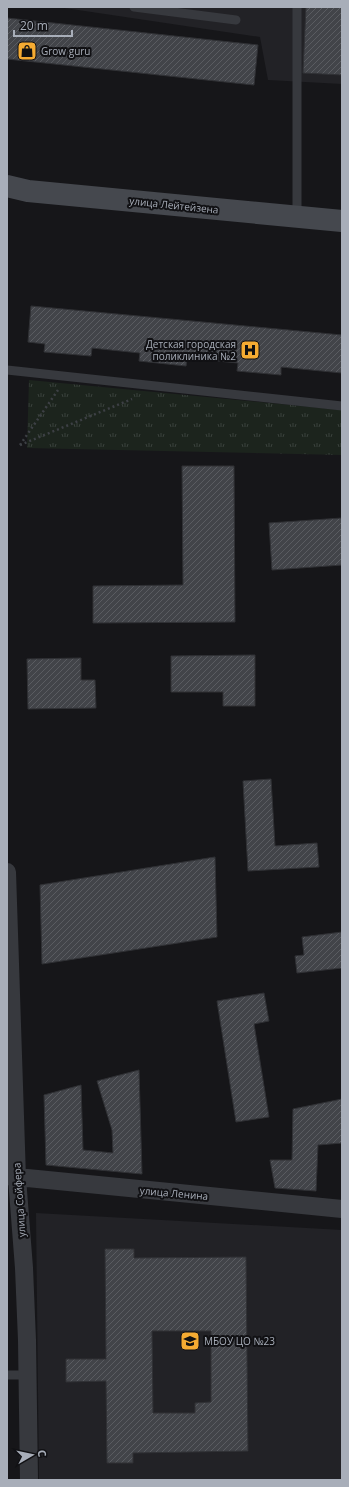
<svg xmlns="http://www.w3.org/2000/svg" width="349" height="1487" viewBox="0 0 349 1487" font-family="'Open Sans',sans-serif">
  <defs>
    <pattern id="park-tufts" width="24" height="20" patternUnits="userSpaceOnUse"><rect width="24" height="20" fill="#1c241d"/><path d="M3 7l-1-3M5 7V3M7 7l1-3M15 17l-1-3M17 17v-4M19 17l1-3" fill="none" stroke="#3a413c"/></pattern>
    <pattern id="building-hatch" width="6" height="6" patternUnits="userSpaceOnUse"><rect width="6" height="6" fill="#424449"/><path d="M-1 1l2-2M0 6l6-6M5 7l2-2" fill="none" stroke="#5a5c61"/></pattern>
  </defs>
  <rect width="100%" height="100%" fill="#161619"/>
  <path fill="#222226" d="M58,7H342V84L268,80L260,37Z
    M36,1213L342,1230V1480H39Z"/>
  <path fill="url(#park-tufts)" d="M29,380L342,410V455L27,448Z"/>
  <path fill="url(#building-hatch)" stroke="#303135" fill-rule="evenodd" d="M306,7H342V75L303,73Z
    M7,18L258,45L254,85L7,59Z
    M31,306L342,335V373L281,367V375L237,371L238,363L187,358L186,366L139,361L140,353L92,348L91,356L44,352L45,344L28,342Z
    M182,466H234L235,622L93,623V586L183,585Z
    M342,518V565L272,570L269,523Z
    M255,655V706H223V692H171V656Z
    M81,658V680H95L96,708L28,709L27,659Z
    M271,779L275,846L317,843L319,867L248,871L243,781Z
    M215,857L217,937L42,964L40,885Z
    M342,932V968L297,973L295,956L304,955L302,937Z
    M264,993L269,1021L254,1024L269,1117L236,1122L217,1001Z
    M139,1070L142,1174L46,1165L44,1095L81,1085L83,1150L113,1153L112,1130L97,1081Z
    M342,1099V1143L318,1145L316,1191L275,1188L270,1160H292L293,1109Z
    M105,1249H134V1258L246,1257L248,1451L133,1453V1463H107L106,1381L66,1382V1359H106ZM152,1331H211V1402L195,1403V1413H153Z"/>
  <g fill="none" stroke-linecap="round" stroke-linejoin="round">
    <path stroke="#3d4045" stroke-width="2.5" stroke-dasharray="2 3" stroke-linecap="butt" d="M20,445L132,399
      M20,445L58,390"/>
    <path stroke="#37393e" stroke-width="9" d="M134,7L236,20
      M297,217V7
      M7,370L342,406
      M7,1375H28"/>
    <path stroke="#37393e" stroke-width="18" d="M7,872L17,1178L24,1268L27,1340L29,1480
      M7,1176L342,1209"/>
    <path stroke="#45484e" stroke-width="22" d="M7,186L28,191L342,221"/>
  </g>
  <defs>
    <g id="shop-square" transform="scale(1)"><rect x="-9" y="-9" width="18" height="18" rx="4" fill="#f5ab32" stroke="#111114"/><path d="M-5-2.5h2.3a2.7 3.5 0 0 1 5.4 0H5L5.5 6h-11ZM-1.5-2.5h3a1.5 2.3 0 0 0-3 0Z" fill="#111"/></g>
    <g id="hospital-square" transform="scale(1)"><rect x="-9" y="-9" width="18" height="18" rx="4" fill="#f5ab32" stroke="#111114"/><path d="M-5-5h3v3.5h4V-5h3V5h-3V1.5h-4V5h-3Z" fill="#111"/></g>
    <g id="school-square" transform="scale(1)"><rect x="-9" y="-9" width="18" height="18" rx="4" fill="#f5ab32" stroke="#111114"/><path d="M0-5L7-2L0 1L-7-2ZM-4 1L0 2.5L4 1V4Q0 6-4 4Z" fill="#111"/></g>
  </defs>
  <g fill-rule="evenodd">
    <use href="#shop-square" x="27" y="51"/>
    <use href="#hospital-square" x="250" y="350"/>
    <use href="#school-square" x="190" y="1341"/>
  </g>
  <g text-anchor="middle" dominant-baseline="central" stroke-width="4" stroke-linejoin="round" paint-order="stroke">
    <g font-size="10" fill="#a8aeb9" stroke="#111114" text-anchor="start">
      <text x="41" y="51">Grow guru</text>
      <text x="236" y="344" text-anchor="end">Детская городская<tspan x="236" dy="12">поликлиника №2</tspan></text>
      <text x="204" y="1341">МБОУ ЦО №23</text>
    </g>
    <g font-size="10" fill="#a8aeb9" stroke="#111114">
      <text transform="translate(174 205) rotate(6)">улица Лейтейзена</text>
      <text transform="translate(174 1193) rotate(5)">улица Ленина</text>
      <text transform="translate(19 1200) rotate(-94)">улица Сойфера</text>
    </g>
  </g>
  <rect width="349" height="1487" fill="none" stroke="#a8aeb9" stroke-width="16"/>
  <g transform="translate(32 1455) rotate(81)" stroke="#111114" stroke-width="3" paint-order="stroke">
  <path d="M0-3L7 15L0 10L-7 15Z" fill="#a8aeb9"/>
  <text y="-6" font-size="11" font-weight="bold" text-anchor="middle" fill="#a8aeb9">С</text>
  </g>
  <path d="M14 30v6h58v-6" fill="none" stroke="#a8aeb9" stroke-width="2"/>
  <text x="20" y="30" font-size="12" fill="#a8aeb9" stroke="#111114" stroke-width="3" paint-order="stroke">20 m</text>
</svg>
